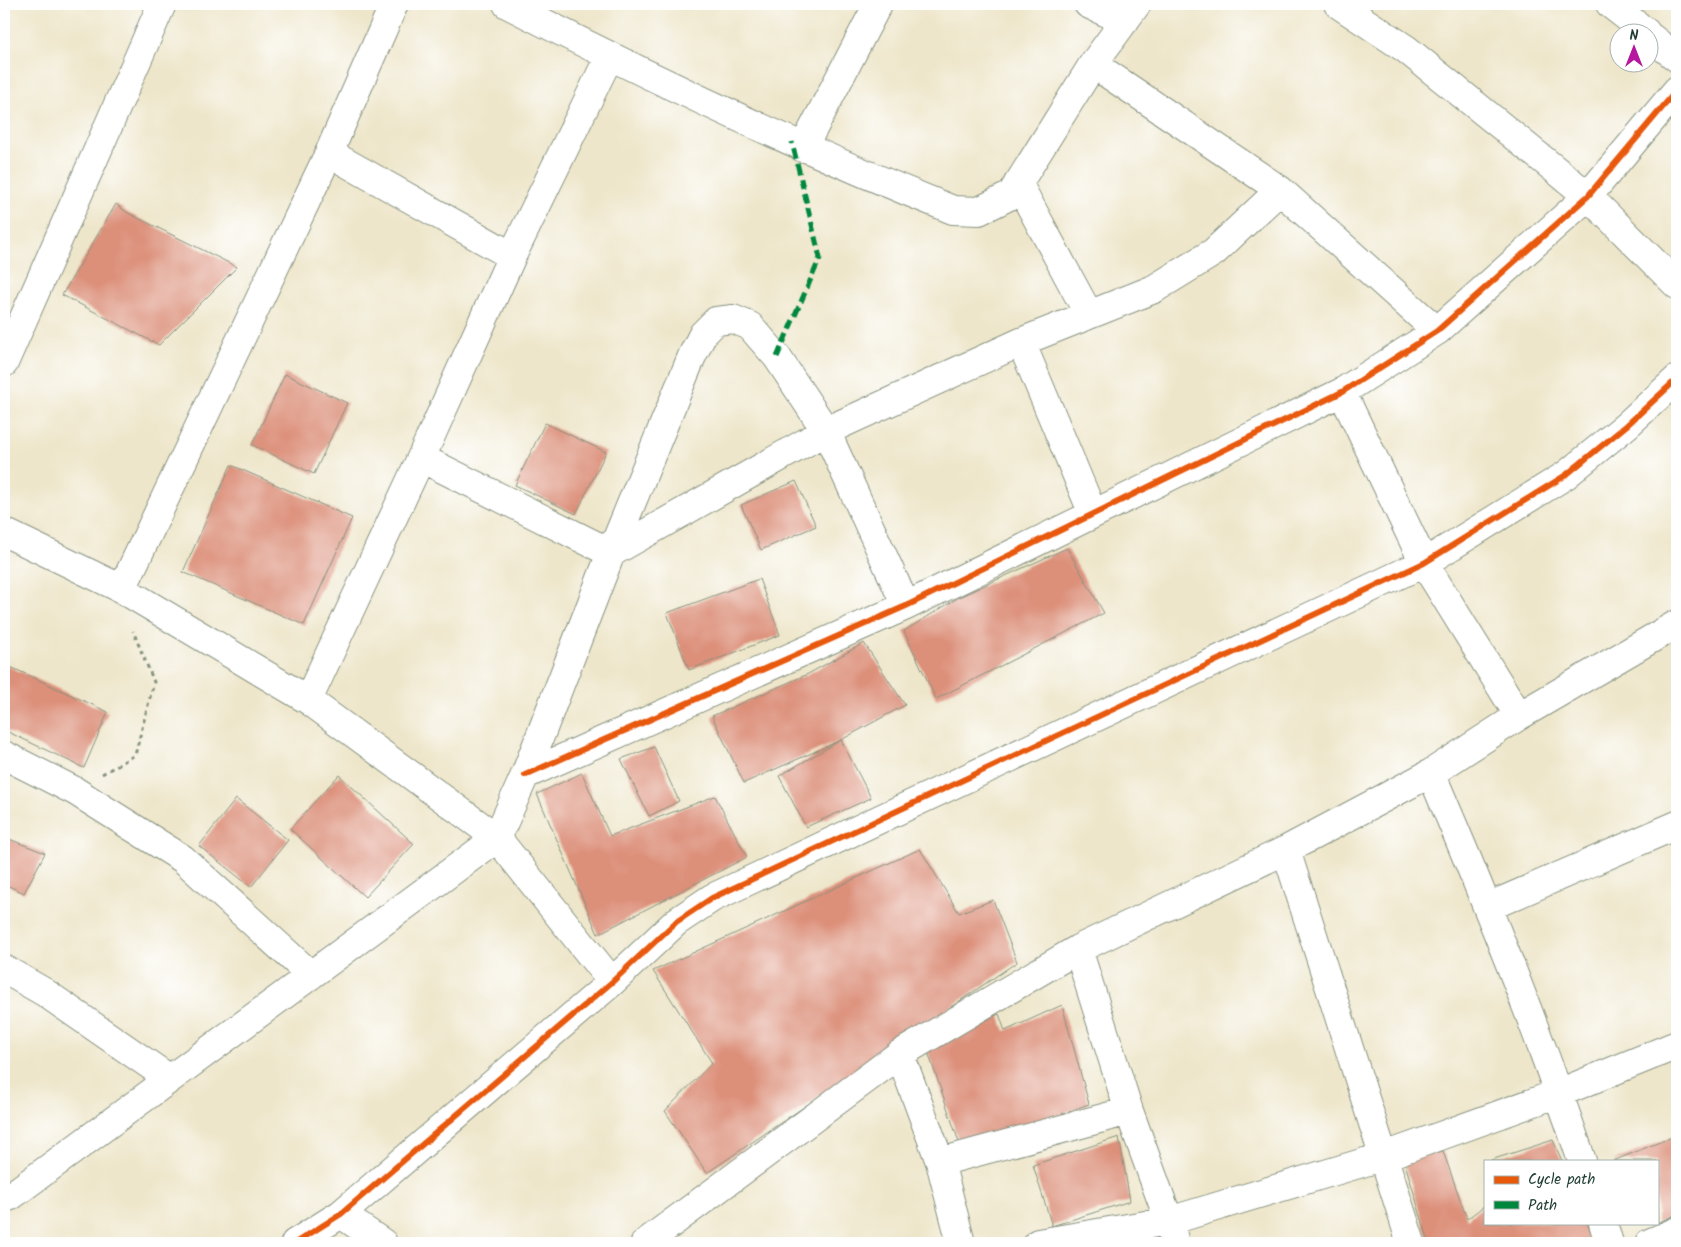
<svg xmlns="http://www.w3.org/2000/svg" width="1681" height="1247" viewBox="0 0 1681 1247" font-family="Kalam,sans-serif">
  <rect width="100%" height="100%" fill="#fff"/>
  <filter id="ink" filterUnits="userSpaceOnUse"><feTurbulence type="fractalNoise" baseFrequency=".02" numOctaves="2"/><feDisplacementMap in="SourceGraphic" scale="10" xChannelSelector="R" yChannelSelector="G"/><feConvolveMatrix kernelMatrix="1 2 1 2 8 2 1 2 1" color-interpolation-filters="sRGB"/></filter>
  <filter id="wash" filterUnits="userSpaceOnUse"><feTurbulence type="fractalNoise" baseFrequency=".0096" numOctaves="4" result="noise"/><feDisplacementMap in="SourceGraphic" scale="20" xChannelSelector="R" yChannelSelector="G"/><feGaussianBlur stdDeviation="1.12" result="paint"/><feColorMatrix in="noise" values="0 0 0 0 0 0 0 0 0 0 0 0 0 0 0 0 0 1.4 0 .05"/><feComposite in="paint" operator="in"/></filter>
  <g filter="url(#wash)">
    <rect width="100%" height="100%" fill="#eee6ca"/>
    <g id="blocks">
      <path fill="#dc8f79" d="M116,204L128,213L237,267L159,345L62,295Z
        M285,374L347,403L314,474L252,445Z
        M545,423L606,452L576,514L515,485Z
        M231,465L352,518L304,625L183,572Z
        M796,481L816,526L761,550L741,505Z
        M1067,548L1104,613L936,699L904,631L961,596Z
        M759,579L780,635L689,670L667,613Z
        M864,643L905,705L841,740L871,798L806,827L779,776L841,740L744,783L712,716L808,674Z
        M4,664L108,712L84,768L4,730Z
        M654,747L679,801L649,816L621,759Z
        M582,773L610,836L715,796L747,857L598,934L537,794Z
        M339,775L414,844L365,897L290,829Z
        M236,799L288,840L251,887L199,846Z
        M4,837L45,853L24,893L4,884Z
        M920,849L959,913L993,900L1017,962L707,1173L665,1111L712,1063L653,971Z
        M1062,1005L1089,1104L962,1151L927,1049L999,1014L1005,1031Z
        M1677,1135V1214L1657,1223V1161H1613Z
        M1119,1137L1130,1201L1052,1226L1033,1165Z
        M1553,1140L1562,1161H1491V1160Z
        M1443,1151L1467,1219L1485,1205V1223H1587L1596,1243H1429L1404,1160Z"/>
    </g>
  </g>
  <g filter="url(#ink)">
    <use href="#blocks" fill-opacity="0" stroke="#86927f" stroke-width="1"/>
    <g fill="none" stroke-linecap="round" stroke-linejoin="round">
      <g stroke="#86927f" stroke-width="30">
        <path id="minor" d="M507,4C652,79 801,149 953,210L979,211L1011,195L1093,64L1137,4
          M1088,4L1125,21
          M1338,4L1406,49L1588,196L1677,285
          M1610,4L1646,32
          M1648,35L1677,58
          M1093,64L1280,190L1437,331
          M803,148L878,4
          M329,153L512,256
          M1018,183L1089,315
          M1021,342L1093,514
          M4,363L162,4
          M1342,392L1424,563L1519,716
          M421,458L611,553
          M4,532L122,589L308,700L497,838L11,1196L4,1198
          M611,553L826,431L1021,342L1154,289L1214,252L1280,190
          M122,589L329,153L394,4
          M308,700L421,458L512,256L609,57
          M4,755L75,791L183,859L311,975
          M1431,773C1486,901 1538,1029 1582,1161
          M525,775L906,606L1342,392L1437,331L1588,196L1677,90
          M1286,850L1411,1243
          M1488,907L1677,825
          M1078,949L1129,1111L1169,1221L1175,1243
          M4,969L44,992L170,1079
          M612,982L497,838L525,775L611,553L692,356L703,334L716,321L733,319L750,326L777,357L826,431L906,606
          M900,1054L940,1162L961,1243
          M940,1162L1129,1111
          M341,1214L383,1243
          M1603,1223L1609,1243
          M295,1243L341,1214L612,982L676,922L712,898L1424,563L1566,475L1627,425L1677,379
          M645,1243L900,1054L1078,949L1286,850L1431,773L1519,716L1677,624
          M1038,1243L1169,1221L1385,1156L1559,1093L1677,1045
          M1649,1243L1677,1231"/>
      </g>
      <path stroke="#86927f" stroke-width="3" stroke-dasharray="4 4" stroke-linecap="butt" d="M102,774L135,755L154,682L133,631"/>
      <use href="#minor" stroke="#fff" stroke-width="28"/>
      <path stroke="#00873e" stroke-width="5" stroke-dasharray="10 5" stroke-linecap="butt" d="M777,357L820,258L792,142"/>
      <g stroke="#fff" stroke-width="9">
        <path id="cycleway" d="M525,775L906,606L1342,392L1437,331L1588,196L1677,90
          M295,1243L341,1214L612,982L676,922L712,898L1424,563L1566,475L1627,425L1677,379"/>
      </g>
      <use href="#cycleway" stroke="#e8590c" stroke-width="6"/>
    </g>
  </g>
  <rect width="1681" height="1247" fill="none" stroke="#fff" stroke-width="20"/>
  <rect x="1484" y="1160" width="175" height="65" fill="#ffffff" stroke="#a5b1ae"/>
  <rect x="1494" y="1176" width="25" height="8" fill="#e8590c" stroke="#a5b1ae"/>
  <text x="1528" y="1184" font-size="15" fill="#1f3d34">Cycle path</text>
  <rect x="1494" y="1201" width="25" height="8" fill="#00873e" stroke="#a5b1ae"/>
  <text x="1528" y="1210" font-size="15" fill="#1f3d34">Path</text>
  <g transform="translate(1634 48)"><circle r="24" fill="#ffffff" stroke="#a5b1ae"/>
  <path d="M0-4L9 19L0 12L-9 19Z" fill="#b5179e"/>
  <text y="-8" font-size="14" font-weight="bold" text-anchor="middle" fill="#1f3d34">N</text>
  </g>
</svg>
